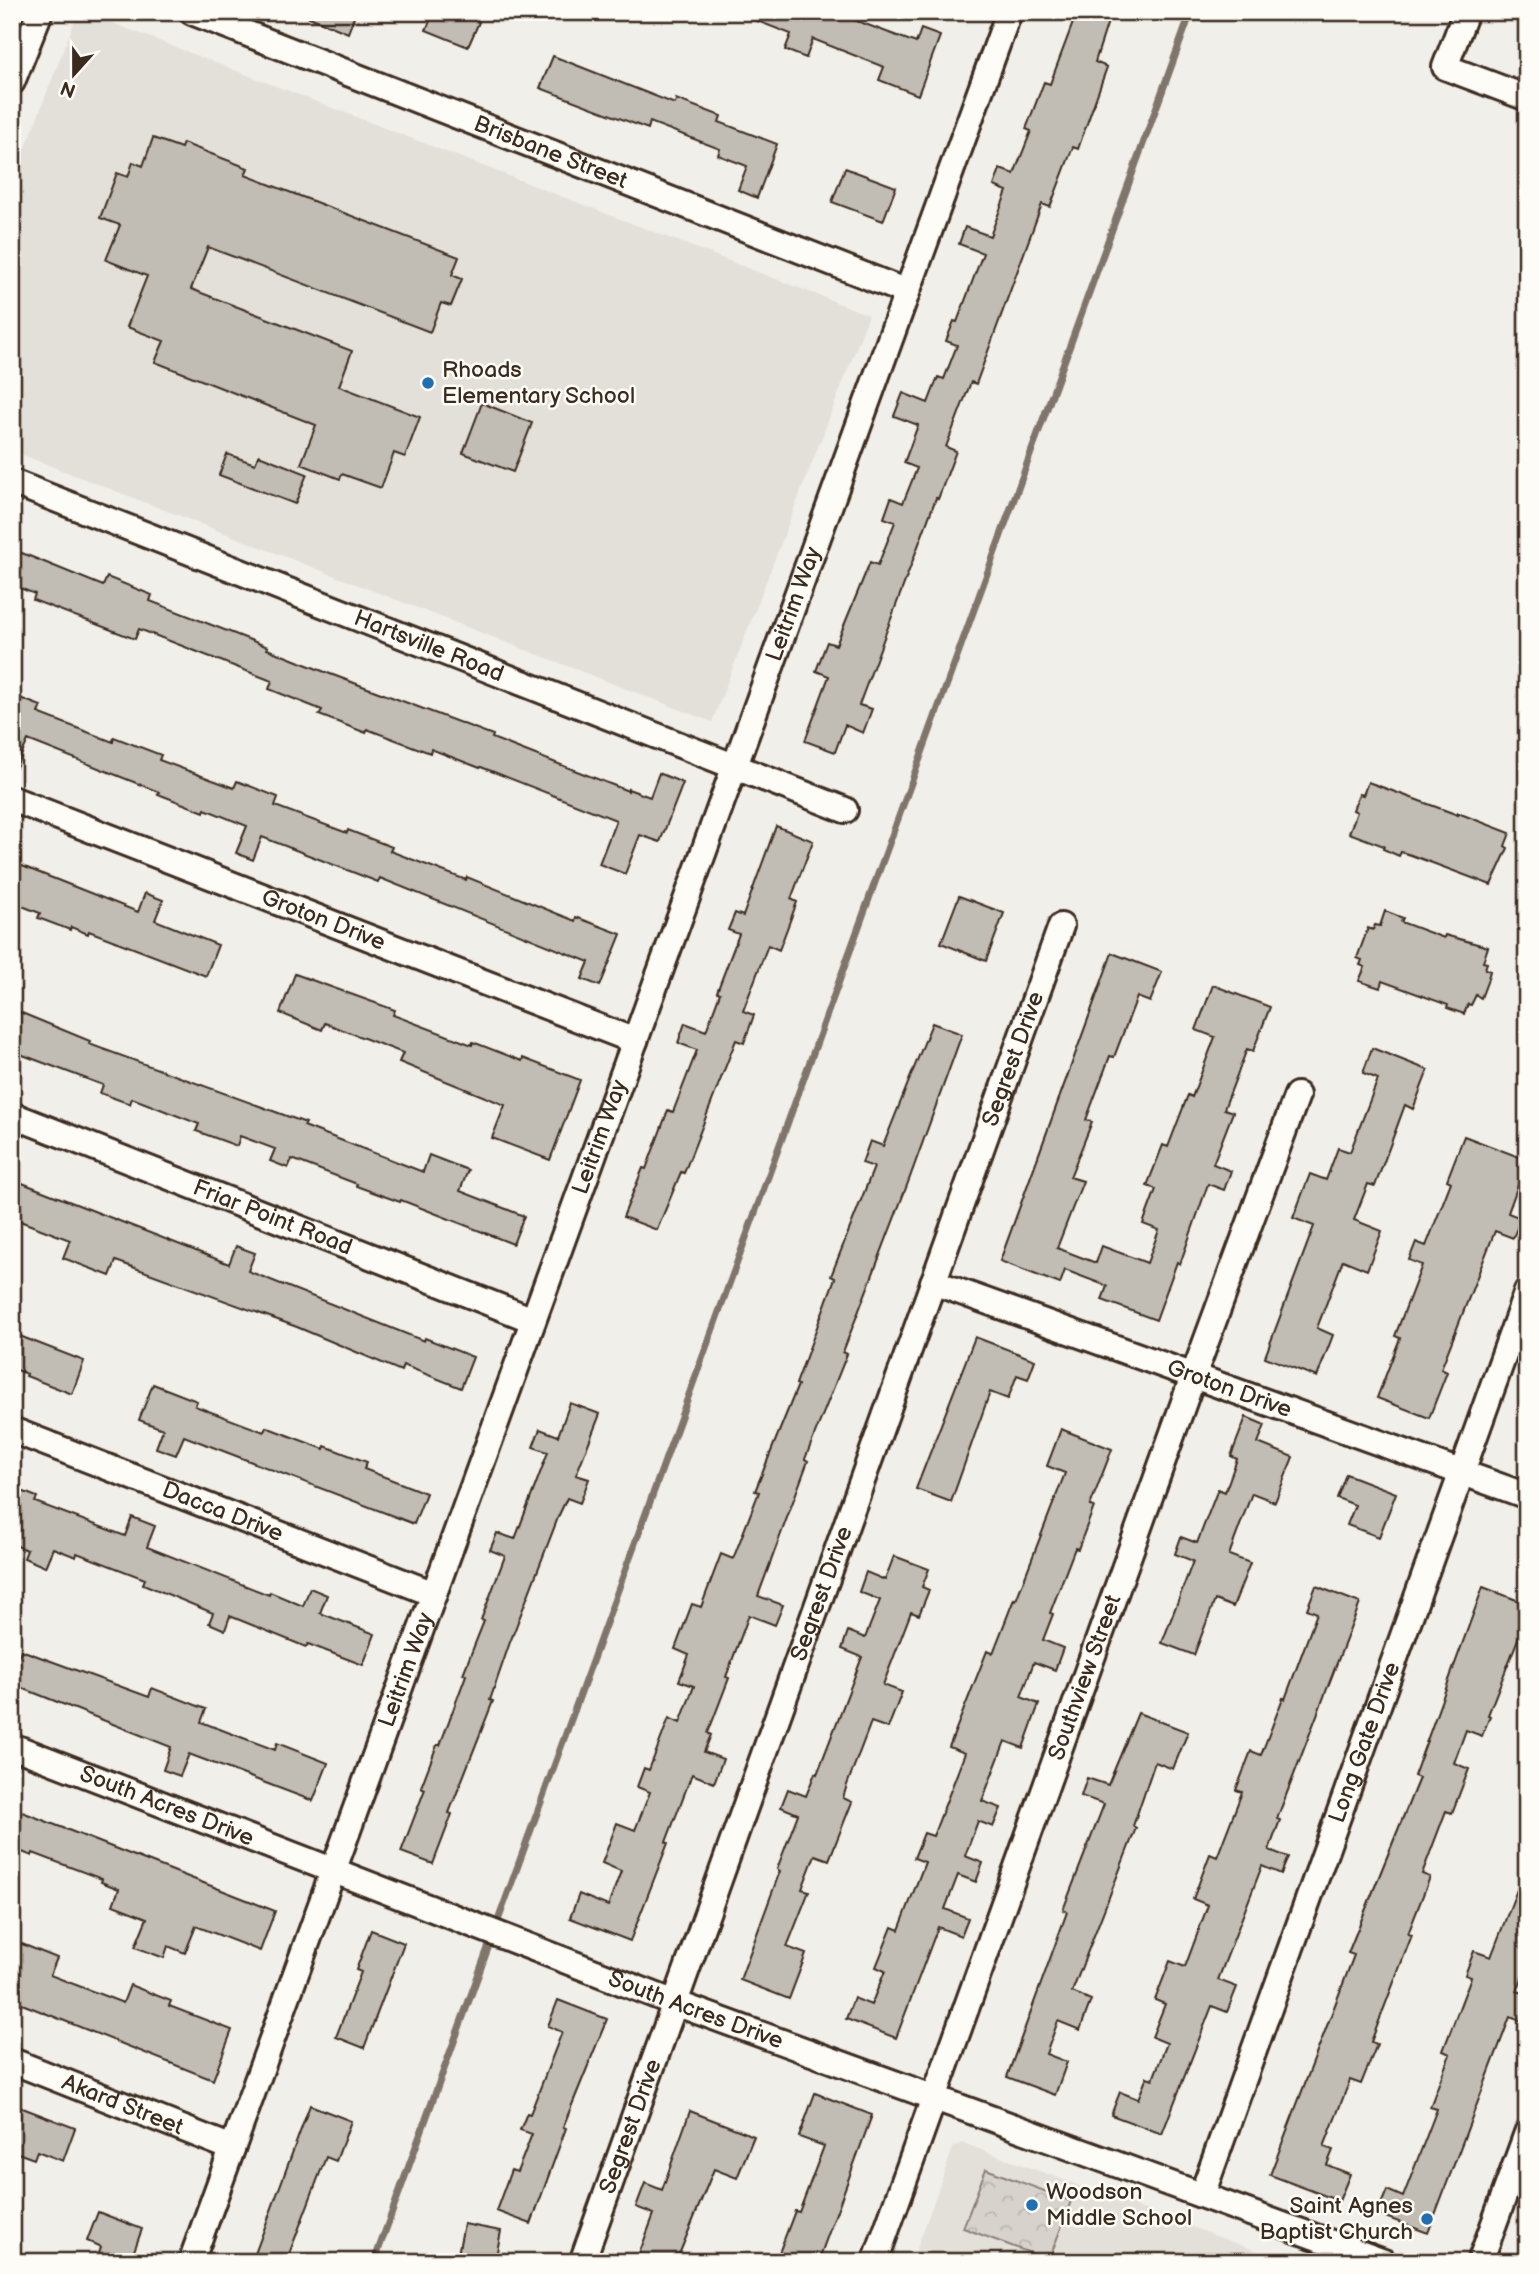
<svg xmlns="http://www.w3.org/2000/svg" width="1539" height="2274" viewBox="0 0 1539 2274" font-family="'Balsamiq Sans',sans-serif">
  <defs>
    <pattern id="park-crowns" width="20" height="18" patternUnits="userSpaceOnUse" patternTransform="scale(1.75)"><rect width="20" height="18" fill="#d7d2cc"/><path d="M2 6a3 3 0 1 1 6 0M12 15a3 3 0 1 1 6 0" fill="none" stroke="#b9b4af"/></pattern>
  </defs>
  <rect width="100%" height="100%" fill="#f1efea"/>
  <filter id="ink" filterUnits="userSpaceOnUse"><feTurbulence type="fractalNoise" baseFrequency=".0143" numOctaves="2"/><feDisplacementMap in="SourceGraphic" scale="14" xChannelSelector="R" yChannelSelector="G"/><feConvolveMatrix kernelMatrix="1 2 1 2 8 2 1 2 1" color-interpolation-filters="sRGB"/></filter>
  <g filter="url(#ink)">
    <path fill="#e3e0da" d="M78,12H84L869,315L712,722L12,451V183Z
      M963,2143L1287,2262H912L953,2148Z"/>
    <path fill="url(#park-crowns)" stroke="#897e75" stroke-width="2" d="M986,2169L1071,2201L1049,2260L963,2228Z"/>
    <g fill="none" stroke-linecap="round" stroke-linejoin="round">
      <path stroke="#80746b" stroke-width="7" d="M374,2262L1191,12"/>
    </g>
    <path fill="#c1bcb4" stroke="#3b2a1e" stroke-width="2" d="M297,12H356L348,33Z
      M434,12H456L479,22L468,47L426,30Z
      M739,12H833L916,43L921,29L940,36L918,95L879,80L884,67L813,39L806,58L785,50L791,34L739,14Z
      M1077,12H1111L1095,62L1107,67L1078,149L1073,147L1050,207L1042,204L976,384L971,382L946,447L956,451L938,499L936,498L859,705L872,709L863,733L845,725L835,752L805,741L829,676L816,671L827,642L836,645L870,562L878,565L895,522L884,518L891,498L903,503L917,468L904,463L918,425L894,416L903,393L928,403L938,377L944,379L957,345L946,341L954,321L957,322L983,253L959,244L965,227L990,236L1007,191L994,186L1000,169L1014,174L1031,131L1026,129L1044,82L1050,84Z
      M553,56L675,104L676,99L721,116L719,122L777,144L757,198L738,190L747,166L718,155L720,149L650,122L648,129L540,88Z
      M153,138L181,148L183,143L248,168L245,175L459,257L452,275L462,279L451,306L441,303L430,332L208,247L191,289L352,351L339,386L420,417L405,457L394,453L381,488L342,474L340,479L301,464L316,425L155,362L164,341L127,327L147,276L106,260L120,225L100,218L117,173L128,177L133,162L143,166Z
      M845,168L896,187L883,221L832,202Z
      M482,403L532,423L513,472L463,453Z
      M227,454L255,464L259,455L307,474L295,504L219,475Z
      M12,549L103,586L107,577L152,595L150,601L268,647L267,649L325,672L493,735L492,738L628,791V789L650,797L659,773L683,783L660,842L640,835L625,874L599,864L616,820L481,767L480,768L431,749L430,753L367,729L366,733L319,715L322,710L269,689L272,681L139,629L135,639L33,600L35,594L20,588L12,605Z
      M12,695L41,706L38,713L113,742L114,737L161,755L159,760L234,788L237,781L278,797L275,806L347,833L348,830L392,847L390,851L466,880L467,877L575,921L576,917L621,934L600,986L582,979L589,962L380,878L378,882L262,837L253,860L236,853L247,826L205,809L204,812L158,794L159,792L28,740L12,776Z
      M1368,782L1458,815V813L1510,833L1505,846L1508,848L1491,885L1411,855L1401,852L1399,856L1383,849L1384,846L1349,833L1357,812L1353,810L1359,794L1363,795Z
      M776,826L813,841L791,899L797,902L779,950L768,945L743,1011L754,1015L744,1043L736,1040L684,1173L681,1172L657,1230L623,1217L643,1168L646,1169L668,1110L673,1112L697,1050L678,1043L685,1023L706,1031L720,993L717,992L739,934L728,930L735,913L743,916Z
      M12,862L138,912L145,893L163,900L155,920L218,945L206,976L89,931L88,934L71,927L70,930L38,918L40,913L12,902Z
      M959,896L1004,913L986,961L941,943Z
      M1385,911L1403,918L1401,922L1444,938L1445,935L1488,947L1483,962L1487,963L1485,969L1490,971L1487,982L1481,998L1476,995L1471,1005L1468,1004L1464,1014L1447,1008L1448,1005L1382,981L1380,988L1359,981L1365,967L1360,965L1362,960L1357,958L1368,928L1373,930L1375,925L1380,926Z
      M1112,953L1162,972L1150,1002L1137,997L1114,1057L1110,1056L1086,1120L1092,1122L1070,1177L1083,1181L1057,1248L1096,1263L1102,1246L1147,1263L1159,1230L1143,1224L1156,1189L1147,1186L1163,1145L1168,1147L1188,1095L1192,1097L1215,1037L1196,1030L1213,985L1270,1007L1253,1051L1247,1049L1224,1109L1233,1112L1213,1164L1231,1171L1224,1190L1208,1184L1180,1264L1177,1262L1156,1320L1102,1300L1107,1286L1065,1270L1060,1284L1000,1261Z
      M295,974L395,1010L393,1015L472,1045L473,1042L522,1061L523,1058L580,1080L550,1160L492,1138L505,1105L399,1062L403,1053L325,1023L322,1030L280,1013Z
      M12,1009L90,1041L89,1044L306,1123L304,1126L423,1172L429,1155L468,1170L460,1191L524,1216L513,1244L401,1200L400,1202L356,1186L357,1184L292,1159L288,1168L270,1161L275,1149L240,1136L237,1146L196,1131L199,1124L132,1098L130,1104L100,1093L103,1085L12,1051Z
      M932,1023L962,1034L909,1180L843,1352L847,1354L805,1459L808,1461L758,1596L783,1605L775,1625L749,1615L726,1677L729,1678L708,1733L711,1735L704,1752L723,1759L714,1783L692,1774L666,1842L668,1843L630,1941L570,1918L579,1894L608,1906L621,1871L602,1863L617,1823L635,1830L650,1792L637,1787L644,1768L649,1770L669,1718L680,1723L694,1686L679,1681L689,1655L675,1649L692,1604L701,1607L721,1554L733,1559L759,1492L755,1491L798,1385L796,1384L835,1278L831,1276L874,1167L862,1163L870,1141L883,1146Z
      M1372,1048L1428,1070L1413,1109L1405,1105L1375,1186L1368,1184L1354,1220L1382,1231L1367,1270L1343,1260L1317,1328L1333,1335L1317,1377L1265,1357L1314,1226L1293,1218L1310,1174L1326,1180L1338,1148L1350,1152L1378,1079L1363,1073Z
      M1464,1136L1527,1160L1508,1213L1521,1218L1513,1238L1495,1231L1441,1369L1447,1372L1429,1418L1377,1398L1400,1338L1395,1336L1422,1265L1409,1260L1416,1242L1426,1246L1451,1182L1447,1180Z
      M12,1179L229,1264L236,1246L255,1253L248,1271L424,1341L425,1338L473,1357L461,1388L403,1365L401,1371L297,1327L116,1261L110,1276L63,1258L70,1240L12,1218Z
      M12,1333L84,1361L72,1394L26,1376L27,1374L12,1368Z
      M975,1337L1035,1360L1028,1379L1017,1375L1008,1399L990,1392L951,1502L916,1489Z
      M153,1384L197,1401L195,1406L264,1432L266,1427L324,1449L325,1446L367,1462L364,1469L426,1493L414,1524L184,1436L176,1455L156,1448L163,1429L139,1420Z
      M570,1403L600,1414L576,1475L589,1479L580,1503L567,1498L559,1515L509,1645L490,1700L493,1701L449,1813L452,1814L433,1864L401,1852L425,1789L421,1787L437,1745H440L466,1675L463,1674L484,1621L481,1620L505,1556L490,1550L497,1533L515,1539L548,1452L533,1447L540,1429L558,1436Z
      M1246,1417L1265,1425L1258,1443L1293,1457L1275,1502L1252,1493L1229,1555L1250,1563L1233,1607L1215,1600L1194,1655L1162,1643L1193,1561L1175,1554L1181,1537L1197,1543L1218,1489L1225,1492L1237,1459L1231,1456Z
      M1061,1429L1112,1449L1090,1506L1094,1507L1078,1549L1075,1548L1050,1613L1053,1614L1043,1640L1063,1648L1055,1670L1034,1662L1021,1697L1039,1704L1023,1748L1005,1741L982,1801L1001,1808L993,1827L978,1821L965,1856L983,1863L976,1882L958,1875L945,1909L968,1918L961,1936L938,1927L896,2038L846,2019L854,1998L871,2005L885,1971L876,1967L892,1927L899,1930L925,1862L914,1858L924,1833L933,1836L965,1753L949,1747L987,1651L993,1653L1014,1599L1016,1600L1065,1473L1047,1466Z
      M1346,1474L1396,1493L1379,1537L1347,1525L1355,1505L1337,1498Z
      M19,1490L37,1497L35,1502L125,1536L132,1517L155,1526L147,1547L269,1595L270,1592L303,1606L310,1588L327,1595L320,1613L375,1634L363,1665L308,1644L306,1647L230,1616L225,1630L209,1623L213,1613L143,1584L145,1579L77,1553L76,1557L53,1548L45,1567L24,1558L27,1550L12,1544V1506Z
      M894,1556L929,1569L922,1587L929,1590L919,1615L911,1612L883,1685L902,1692L888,1728L871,1722L847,1785L843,1798L852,1802L829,1860L815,1855L802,1889L809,1891L787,1947L806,1954L789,1999L740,1980L780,1871L777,1869L798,1814L781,1807L788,1789L806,1796L815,1773L817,1774L862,1657L842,1649L848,1631L865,1638L880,1600L859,1592L866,1572L885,1580Z
      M1316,1586L1360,1603L1277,1819L1280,1820L1269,1850L1288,1857L1281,1874L1262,1866L1218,1980L1237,1987L1227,2012L1212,2006L1162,2134L1111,2115L1120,2092L1138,2099L1147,2077L1153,2079L1167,2043L1152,2037L1165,2004L1155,2000L1170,1961L1185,1967L1208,1905L1193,1899L1210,1854L1217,1857L1242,1792L1236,1790L1251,1751L1261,1755L1283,1698L1285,1699L1317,1613L1307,1609Z
      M1483,1587L1527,1604V1616L1488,1715L1490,1716L1482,1736L1466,1730L1454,1763L1469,1769L1452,1813L1446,1811L1422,1874L1430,1877L1408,1934L1412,1935L1371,2042L1377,2044L1361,2084L1350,2080L1324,2147L1333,2150L1327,2165L1350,2174L1339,2201L1270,2175L1354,1955L1348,1953L1419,1778L1414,1776Z
      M21,1650L149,1697L152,1688L206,1709L201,1722L275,1750L277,1743L328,1763L313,1801L189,1754L180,1776L163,1770L171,1747L12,1684V1673Z
      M1138,1713L1188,1732L1173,1769L1155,1762L1133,1826L1136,1828L1072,1992L1091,2000L1080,2030L1058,2021L1046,2054L1067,2062L1055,2095L1007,2077L1067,1912L1063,1910L1104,1804L1081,1796L1087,1778L1108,1785Z
      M12,1808L275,1911L260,1951L196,1926L185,1953L168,1946L164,1958L135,1947L147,1918L113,1905L119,1889L101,1882L102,1879L33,1853L32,1856L12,1848Z
      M1525,1869L1527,1965L1517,1991L1527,1994V2023L1510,2017L1428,2233L1377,2214L1387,2190L1403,2197L1437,2109L1430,2107L1450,2054L1443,2051L1471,1977L1465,1975L1474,1951L1491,1957Z
      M371,1930L404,1943L364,2048L336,2037L361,1972L356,1970Z
      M17,1942L57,1958L50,1975L123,2003L130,1985L171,2001L169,2006L232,2030L213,2080L12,2000V1955Z
      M558,2000L607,2019L563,2127L566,2128L531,2224L496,2211L511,2170L517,2172L532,2134L520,2130L527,2113L530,2114L562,2032L548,2026Z
      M815,2093L872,2115L818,2262H802L779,2253L795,2211L799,2212L824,2146L799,2137Z
      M12,2104L75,2128L63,2161L37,2151L34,2159L12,2151Z
      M310,2105L351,2121L336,2161L326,2157L286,2262H252Z
      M690,2111L754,2136L737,2178L714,2169L676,2262H636L654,2214L636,2207L645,2183L662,2190Z
      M98,2212L142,2229L130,2262H95L101,2247L87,2241Z
      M464,2224L501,2231L495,2262L458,2254Z"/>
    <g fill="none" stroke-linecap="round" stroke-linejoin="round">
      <g stroke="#3b2a1e" stroke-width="30">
        <g id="street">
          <path id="s1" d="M192,12L907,292"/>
          <path d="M1466,12L1445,67L1527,98"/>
          <path d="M12,82L40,12"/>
          <path id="s2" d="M12,482L845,810"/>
          <path id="s3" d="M12,799L635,1041"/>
          <path id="s4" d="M12,1115L533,1320"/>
          <path id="s5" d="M933,1282L1527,1496"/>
          <path id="s6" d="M12,1430L434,1594"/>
          <path id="s7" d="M12,1746L675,2003L1384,2262"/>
          <path id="s8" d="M12,2061L232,2148"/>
          <path id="s9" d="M1202,2195L1527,1291"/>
          <path id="s10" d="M191,2262L1009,12"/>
          <path id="s11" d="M582,2262L1061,926"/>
          <path id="s12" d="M875,2262L1194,1374L1297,1095"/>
          <path d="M1480,2262L1527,2133"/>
        </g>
      </g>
      <use href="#street" stroke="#fdfcf7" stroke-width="24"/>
    </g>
  </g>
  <g fill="#1f6fb2" stroke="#fdfcf7" stroke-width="2.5">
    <circle cx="428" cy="383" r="7"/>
    <circle cx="1032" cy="2205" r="7"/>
    <circle cx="1427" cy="2219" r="7"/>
  </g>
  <g text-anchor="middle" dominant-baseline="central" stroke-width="5" stroke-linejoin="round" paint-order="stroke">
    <g font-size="23" fill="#3b2a1e" stroke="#fdfcf7">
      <text stroke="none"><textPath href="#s1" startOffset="385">Brisbane Street</textPath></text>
      <text stroke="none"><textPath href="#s10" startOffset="1764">Leitrim Way</textPath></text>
      <text stroke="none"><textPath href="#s2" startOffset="448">Hartsville Road</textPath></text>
      <text stroke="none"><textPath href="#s3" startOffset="334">Groton Drive</textPath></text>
      <text stroke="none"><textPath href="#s11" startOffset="1278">Segrest Drive</textPath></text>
      <text stroke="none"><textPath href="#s10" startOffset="1197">Leitrim Way</textPath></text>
      <text stroke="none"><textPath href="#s4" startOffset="280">Friar Point Road</textPath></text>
      <text stroke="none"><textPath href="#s5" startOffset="315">Groton Drive</textPath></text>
      <text stroke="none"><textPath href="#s6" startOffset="226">Dacca Drive</textPath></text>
      <text stroke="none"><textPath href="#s11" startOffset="710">Segrest Drive</textPath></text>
      <text stroke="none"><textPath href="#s10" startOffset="630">Leitrim Way</textPath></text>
      <text stroke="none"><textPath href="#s12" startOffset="621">Southview Street</textPath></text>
      <text stroke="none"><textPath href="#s9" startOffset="481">Long Gate Drive</textPath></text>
      <text stroke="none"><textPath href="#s7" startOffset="166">South Acres Drive</textPath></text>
      <text stroke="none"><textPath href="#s7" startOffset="733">South Acres Drive</textPath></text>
      <text stroke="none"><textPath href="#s8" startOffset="119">Akard Street</textPath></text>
      <text stroke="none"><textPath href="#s11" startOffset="144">Segrest Drive</textPath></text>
    </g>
    <g font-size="23" fill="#3b2a1e" stroke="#fdfcf7" text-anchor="start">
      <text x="442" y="370">Rhoads<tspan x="442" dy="26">Elementary School</tspan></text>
      <text x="1046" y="2192">Woodson<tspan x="1046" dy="26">Middle School</tspan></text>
      <text x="1413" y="2206" text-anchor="end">Saint Agnes<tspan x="1413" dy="26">Baptist Church</tspan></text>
    </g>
  </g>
  <rect width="1539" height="2274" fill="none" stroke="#fdfcf7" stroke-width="42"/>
  <rect x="21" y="21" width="1497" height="2232" fill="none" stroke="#3b2a1e" stroke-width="2.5" filter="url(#ink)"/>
  <g transform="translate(74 74) rotate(201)" stroke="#fdfcf7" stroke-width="5" paint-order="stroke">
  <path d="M0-5L12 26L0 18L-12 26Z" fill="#3b2a1e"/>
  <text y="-10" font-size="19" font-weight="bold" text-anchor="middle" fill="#3b2a1e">N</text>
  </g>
</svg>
